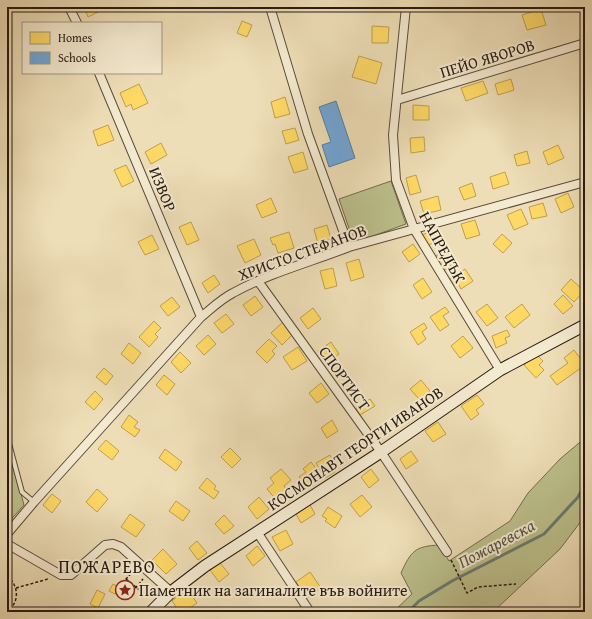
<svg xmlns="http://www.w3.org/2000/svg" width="592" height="619" viewBox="0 0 592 619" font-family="'Gentium Book Plus',serif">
  <rect width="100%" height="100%" fill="#eedeb7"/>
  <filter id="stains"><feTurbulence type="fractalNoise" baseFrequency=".005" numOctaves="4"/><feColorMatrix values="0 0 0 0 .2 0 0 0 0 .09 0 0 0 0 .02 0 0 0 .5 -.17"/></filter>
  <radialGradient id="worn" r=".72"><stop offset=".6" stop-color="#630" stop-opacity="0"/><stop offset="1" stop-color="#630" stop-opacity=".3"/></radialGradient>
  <path fill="#bcc08c" stroke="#726d4e" d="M391,181L406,224L354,243L339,199Z
    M585,438V516L560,549L493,612H393L412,594L401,573C411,551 415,546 440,545L449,561L510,521L528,493L560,459Z
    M7,441L24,505L7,524Z"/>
  <path fill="#ffd966" stroke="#bea04c" d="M84,7H98L100,11L88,17Z
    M541,9L546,25L527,30L522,15Z
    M242,21L252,25L247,37L237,33Z
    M372,26L389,27L388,43H372Z
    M359,56L382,63L376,84L352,77Z
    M511,79L514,90L498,95L495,84Z
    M483,81L488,93L466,101L461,88Z
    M139,84L148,103L133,110L131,104L126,107L120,93Z
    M285,97L290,114L275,118L271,102Z
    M413,105L429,106V120H413Z
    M108,125L114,140L98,146L93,131Z
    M295,128L299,140L286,144L282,131Z
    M424,137L425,151L411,153L410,138Z
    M161,143L167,155L151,164L145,152Z
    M558,145L564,158L548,165L543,152Z
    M527,151L530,163L517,166L514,155Z
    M303,152L308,169L294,173L288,157Z
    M126,165L134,181L122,187L114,170Z
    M505,172L509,184L493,189L490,177Z
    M416,175L421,192L410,195L406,178Z
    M472,183L476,196L464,200L459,188Z
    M568,193L574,207L561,213L555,199Z
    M438,196L441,210L424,214L420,201Z
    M271,198L277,212L262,218L256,205Z
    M543,203L547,216L532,219L529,207Z
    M521,209L528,224L514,230L507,215Z
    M475,220L480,235L466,239L461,224Z
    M191,222L199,240L187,245L179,227Z
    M327,225L331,239L318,244L314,229Z
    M432,230L438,240L427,246L421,236Z
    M289,232L294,248L278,253L275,244L273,245L270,238Z
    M502,234L512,243L503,253L493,244Z
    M152,235L159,249L145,255L138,242Z
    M254,239L261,255L245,263L237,246Z
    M413,244L420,254L409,262L402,252Z
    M442,251L448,259L451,257L455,262L445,270L435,257Z
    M359,259L364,277L351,281L346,263Z
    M333,268L337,286L325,289L320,271Z
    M465,269L473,281L461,289L458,283L454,285L450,279Z
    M214,275L220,284L208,293L202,283Z
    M423,278L432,292L422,299L413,285Z
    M571,279L584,291L574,302L561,290Z
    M563,295L573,306L563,314L554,304Z
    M255,296L263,307L251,316L243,305Z
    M172,297L180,307L168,316L160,306Z
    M487,304L498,318L487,326L476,312Z
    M522,304L530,315L514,328L505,317Z
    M445,307L449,312L443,316L449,325L440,331L430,317Z
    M313,308L321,319L308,329L300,318Z
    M226,314L234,324L222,333L214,323Z
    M154,321L161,328L155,334L158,337L149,347L139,337Z
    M283,322L293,334L282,345L271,333Z
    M424,323L427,328L422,332L426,339L418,345L410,332Z
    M507,330L510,336L505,338L507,343L496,348L492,336Z
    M208,335L216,344L204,355L196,346Z
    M463,336L473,348L460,358L451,346Z
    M269,339L277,346L272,351L275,354L267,363L256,352Z
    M331,342L339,354L327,363L318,351Z
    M129,343L141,353L133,364L121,354Z
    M298,347L307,361L292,370L283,357Z
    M574,350L585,365L557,385L550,376L568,363L564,358Z
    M180,352L191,363L181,373L171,362Z
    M536,354L543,361L539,365L544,370L536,378L524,365Z
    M104,368L113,376L106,385L96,377Z
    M164,375L175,384L167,395L156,385Z
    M421,380L430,391L420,400L410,389Z
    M321,383L329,394L317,403L309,393Z
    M95,391L103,399L94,410L85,402Z
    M477,395L484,404L476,410L479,414L471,420L461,406Z
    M370,399L375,406L360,415L356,408Z
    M129,415L138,422L134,427L140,430L135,437L121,427Z
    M332,420L338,431L327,438L321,428Z
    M438,422L446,434L433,442L425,431Z
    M106,440L119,451L112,460L98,449Z
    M230,448L241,459L232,468L221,457Z
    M165,449L182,462L176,471L159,458Z
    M411,451L418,461L406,469L400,459Z
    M330,455L334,462L330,464L335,472L325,478L316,463Z
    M311,462L321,475L307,486L299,477L306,472L303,469Z
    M281,469L291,480L284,486L288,492L277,501L267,489L274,483L270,478Z
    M371,469L379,480L369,488L361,477Z
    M207,478L216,486L214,489L219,492L214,499L199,488Z
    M97,489L108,499L97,512L86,502Z
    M52,494L61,501L52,513L43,505Z
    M362,495L372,507L360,517L350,504Z
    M259,497L269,509L257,519L248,507Z
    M176,501L190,511L183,521L169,511Z
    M310,505L315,514L301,523L296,514Z
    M328,507L342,516L335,528L325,521L327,519L322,516Z
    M130,514L145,525L136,537L121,527Z
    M224,515L234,526L224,534L215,524Z
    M286,530L293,544L280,551L272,537Z
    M197,541L207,553L198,560L189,548Z
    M257,546L265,556L253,566L246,556Z
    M163,549L177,564L166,574L152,560Z
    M220,563L229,574L219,582L210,570Z
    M310,572L321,588L307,598L296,582Z
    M113,584L119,587L115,594L109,591Z
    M97,590L105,594L98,608L90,604Z
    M182,593L185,597L190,593L197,603L184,612H180L172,601Z"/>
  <path fill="#6fa8dc" stroke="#597d9f" d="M336,101L355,158L329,167L322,145L331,142L319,107Z"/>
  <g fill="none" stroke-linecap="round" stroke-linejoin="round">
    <path stroke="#6b7b70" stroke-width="3" d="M408,612L419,601L452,581L544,534L578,497L585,484"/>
    <g stroke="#594b3a" stroke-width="6">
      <path id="lane" d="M7,436L22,492L34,502"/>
    </g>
    <g stroke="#594b3a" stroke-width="10">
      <path id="street" d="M69,7L77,23
        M270,7L308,134L349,247
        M406,7L393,135L396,180L414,229L500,370
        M99,73L201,317
        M397,100L585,43
        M258,281L381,452L447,552
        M257,532L310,612
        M7,534L34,502L201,317C211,309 221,299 233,293C269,273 311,262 349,247L585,182
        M7,544L61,575H71L105,545L113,544L121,547L171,592"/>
    </g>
    <g stroke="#271a11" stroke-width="13">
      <path id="secondary" d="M151,612L171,592L205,566L381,452L500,370L585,325"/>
    </g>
    <path stroke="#271a11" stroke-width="1.5" stroke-dasharray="3 2" stroke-linecap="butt" d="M451,560L467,593L478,587L516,584
      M7,576C19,585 20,603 7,611
      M126,579L148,597
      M119,587L134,570
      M16,588L48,579
      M129,596L143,579"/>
    <use href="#lane" stroke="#f4ead0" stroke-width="4"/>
    <use href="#street" stroke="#f4ead0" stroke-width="8"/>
    <use href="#secondary" stroke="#f4ead0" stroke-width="11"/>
  </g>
  <defs>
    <g id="sight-ring" transform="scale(1)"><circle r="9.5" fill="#f4ead0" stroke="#8f2418" stroke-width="1.5"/><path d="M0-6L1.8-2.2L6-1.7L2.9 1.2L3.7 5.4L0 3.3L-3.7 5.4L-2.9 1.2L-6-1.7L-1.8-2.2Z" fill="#8f2418"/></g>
  </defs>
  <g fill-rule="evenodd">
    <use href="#sight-ring" x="125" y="590"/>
  </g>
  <g text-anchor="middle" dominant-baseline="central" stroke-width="4" stroke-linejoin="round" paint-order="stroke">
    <g font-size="16" fill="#271a11" stroke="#f4ead0">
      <text transform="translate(487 58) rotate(-17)">ПЕЙО ЯВОРОВ</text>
      <text transform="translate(163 189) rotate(68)">ИЗВОР</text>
      <text transform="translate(443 247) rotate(61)">НАПРЕДЪК</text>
      <text transform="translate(302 252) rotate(-20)">ХРИСТО СТЕФАНОВ</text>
      <text transform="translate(345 378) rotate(54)">СПОРТИСТ</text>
      <text transform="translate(355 448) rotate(-34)">КОСМОНАВТ ГЕОРГИ ИВАНОВ</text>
    </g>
    <g font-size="16" fill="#271a11" stroke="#f4ead0" text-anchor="start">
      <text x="139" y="590">Паметник на загиналите във войните</text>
    </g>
    <g font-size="17" font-style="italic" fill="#4f5348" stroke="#f4ead0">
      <text transform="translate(496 543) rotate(-28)">Пожаревска</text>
    </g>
    <g font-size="18" letter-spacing="1" fill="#271a11" stroke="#f4ead0">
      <text x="107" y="566">ПОЖАРЕВО</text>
    </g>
  </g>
  <rect width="592" height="619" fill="none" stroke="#eedeb7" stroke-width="24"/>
  <rect x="8" y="8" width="576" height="603" fill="none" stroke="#271a11" stroke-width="2"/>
  <rect x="12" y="12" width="568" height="595" fill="none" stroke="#271a11"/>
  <rect x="22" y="22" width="140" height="52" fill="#f4ead0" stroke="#a29784"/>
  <rect x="30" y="32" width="20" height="12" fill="#ffd966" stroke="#a29784"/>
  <text x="58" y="42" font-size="12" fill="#271a11">Homes</text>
  <rect x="30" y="52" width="20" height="12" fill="#6fa8dc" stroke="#a29784"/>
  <text x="58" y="62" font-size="12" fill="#271a11">Schools</text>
  <rect width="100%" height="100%" filter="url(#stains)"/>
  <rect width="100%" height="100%" fill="url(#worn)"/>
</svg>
